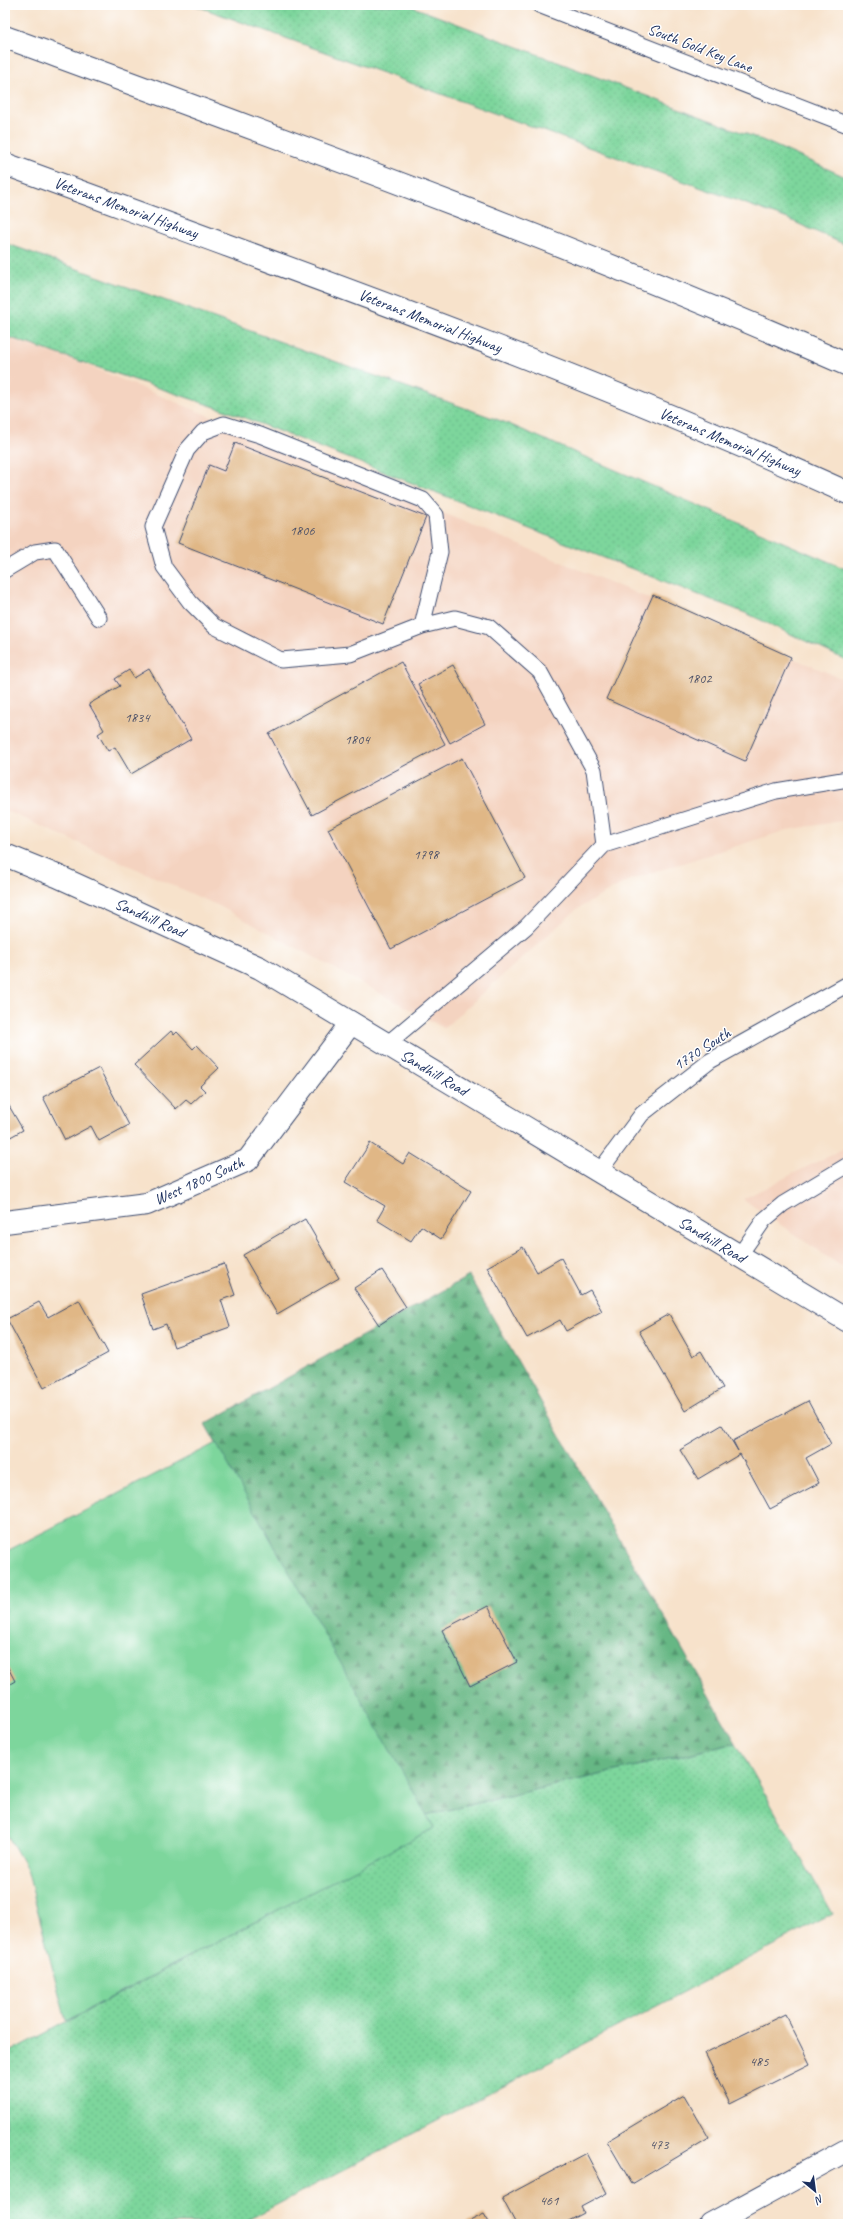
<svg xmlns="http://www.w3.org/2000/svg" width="853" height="2229" viewBox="0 0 853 2229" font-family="Caveat,sans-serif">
  <defs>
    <pattern id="grass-dots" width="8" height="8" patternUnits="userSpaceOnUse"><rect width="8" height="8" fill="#7dd69c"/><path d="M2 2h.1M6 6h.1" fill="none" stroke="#6bb889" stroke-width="1.8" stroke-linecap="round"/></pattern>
    <pattern id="forest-firs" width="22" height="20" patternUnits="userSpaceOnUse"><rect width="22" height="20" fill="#66b784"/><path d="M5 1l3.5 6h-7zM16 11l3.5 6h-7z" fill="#53956f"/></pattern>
  </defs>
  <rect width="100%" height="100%" fill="#fff"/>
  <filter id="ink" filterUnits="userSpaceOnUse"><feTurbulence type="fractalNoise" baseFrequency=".025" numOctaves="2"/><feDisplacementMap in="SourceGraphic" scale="8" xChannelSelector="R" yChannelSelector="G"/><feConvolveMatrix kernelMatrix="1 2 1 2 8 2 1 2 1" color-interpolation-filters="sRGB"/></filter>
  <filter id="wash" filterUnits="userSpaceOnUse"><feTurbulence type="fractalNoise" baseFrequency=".012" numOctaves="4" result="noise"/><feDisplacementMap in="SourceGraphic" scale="16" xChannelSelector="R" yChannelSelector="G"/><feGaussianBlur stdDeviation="0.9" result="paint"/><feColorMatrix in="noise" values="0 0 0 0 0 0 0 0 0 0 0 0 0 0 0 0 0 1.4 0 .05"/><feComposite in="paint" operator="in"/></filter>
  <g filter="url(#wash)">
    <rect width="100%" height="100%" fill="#f7e2cb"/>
    <path fill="#f4d3c0" d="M14,335L848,681V820L787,830L629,880L577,909L444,1028L219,906L5,810V340Z
      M848,1146V1271L743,1199Z"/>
    <path fill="url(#grass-dots)" stroke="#4c827d" d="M194,5H408L762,140L848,178V246L788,219Z
      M5,243L504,422L848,570V661L748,614L227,411L5,336Z
      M736,1743L833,1914L240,2224H5V2054L433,1828L426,1815Z"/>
    <path fill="url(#forest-firs)" stroke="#407371" d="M469,1276L736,1743L426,1815L205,1424Z"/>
    <path fill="#7dd69c" stroke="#4c827d" d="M216,1443L434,1828L66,2021L27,1869L5,1831V1552Z"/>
    <g id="blocks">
      <path fill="#e0b786" d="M235,443L426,517L383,624L178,543L209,465L224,471Z
        M653,595L791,657L745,761L606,699Z
        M401,662L445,744L312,815L269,734Z
        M453,665L485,724L450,743L418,684Z
        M149,669L191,739L131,774L115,747L108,751L98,734L104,730L89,704L120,686L115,679L129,670L134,678Z
        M462,758L525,878L391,949L328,829Z
        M171,1031L174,1035L177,1032L193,1049L197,1045L219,1068L200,1086L205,1091L191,1104L186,1100L176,1109L134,1065Z
        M99,1068L129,1125L99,1141L91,1126L65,1140L43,1097Z
        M5,1099L23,1130L5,1140Z
        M370,1143L403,1164L410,1153L471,1191L441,1239L421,1226L411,1241L377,1220L385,1206L345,1182Z
        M305,1219L339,1278L277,1314L243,1255Z
        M523,1247L537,1272L561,1258L581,1295L590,1290L602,1311L566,1331L560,1320L527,1338L487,1267Z
        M224,1264L235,1295L221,1300L230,1327L174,1347L166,1324L153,1329L141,1294Z
        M382,1270L406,1307L379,1325L354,1288Z
        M79,1300L108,1353L44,1388L7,1319L39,1302L48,1317Z
        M669,1314L693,1356L701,1351L723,1388L685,1411L639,1331Z
        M808,1401L831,1444L806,1458L819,1483L770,1509L740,1454L698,1479L680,1450L722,1425L738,1451L733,1441Z
        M488,1606L517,1662L470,1686L442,1630Z
        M5,1662L15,1681L5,1687Z
        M785,2014L810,2064L730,2104L705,2053Z
        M684,2095L709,2138L632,2184L607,2141Z
        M586,2153L607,2193L581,2207L584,2213L563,2224H516L502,2198Z
        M484,2214L490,2224H464Z"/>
    </g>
  </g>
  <g filter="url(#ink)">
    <use href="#blocks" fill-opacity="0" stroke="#3c4a6e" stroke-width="1"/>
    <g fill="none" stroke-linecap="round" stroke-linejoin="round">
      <g stroke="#3c4a6e" stroke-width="17">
        <path id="lane" d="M539,5L848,125
          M5,570L35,552L55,549L99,618
          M604,845L776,791L848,779
          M387,1044L526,927L604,845L594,770L540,672L489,627L455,618L422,626L350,654L281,660L214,626L190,602L164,567L153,527L187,450L203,432L224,424L260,435L423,500L436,515L440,552L422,626
          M599,1172L642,1114L710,1061L848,984
          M739,1256L764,1220L783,1204L848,1165"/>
      </g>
      <g stroke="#3c4a6e" stroke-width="24">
        <path id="street" d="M5,1222L147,1204L248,1160L351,1023
          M711,2224L845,2151L848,2152"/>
      </g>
      <g stroke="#3c4a6e" stroke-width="24">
        <path id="secondary" d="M5,855L57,876L260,968L848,1321"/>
      </g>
      <g stroke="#3c4a6e" stroke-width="24">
        <path id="highway" d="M5,37C288,141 572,244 848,365
          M5,164C288,268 573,368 848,493"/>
      </g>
      <use href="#lane" stroke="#fff" stroke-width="15"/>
      <use href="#street" stroke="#fff" stroke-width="22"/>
      <use href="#secondary" stroke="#fff" stroke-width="22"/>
      <use href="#highway" stroke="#fff" stroke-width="22"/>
    </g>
  </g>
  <g text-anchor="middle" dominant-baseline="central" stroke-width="3" stroke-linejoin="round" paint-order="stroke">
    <g font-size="14" fill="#4c5168">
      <text x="302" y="530">1806</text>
      <text x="699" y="678">1802</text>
      <text x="137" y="717">1834</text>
      <text x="357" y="739">1804</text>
      <text x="426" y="854">1798</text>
      <text x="759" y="2061">485</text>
      <text x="659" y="2144">473</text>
      <text x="549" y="2200">461</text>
    </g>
    <g font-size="16" fill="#1b2f5e" stroke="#fff">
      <text transform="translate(700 48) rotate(21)">South Gold Key Lane</text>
      <text transform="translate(126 208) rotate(20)">Veterans Memorial Highway</text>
      <text transform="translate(430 321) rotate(21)">Veterans Memorial Highway</text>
      <text transform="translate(730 442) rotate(23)">Veterans Memorial Highway</text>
      <text transform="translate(150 918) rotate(24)">Sandhill Road</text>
      <text transform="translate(702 1049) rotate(-33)">1770 South</text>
      <text transform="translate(434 1073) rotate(31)">Sandhill Road</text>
      <text transform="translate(199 1181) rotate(-24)">West 1800 South</text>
      <text transform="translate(712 1240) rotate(31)">Sandhill Road</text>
    </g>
  </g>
  <rect width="853" height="2229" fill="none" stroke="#fff" stroke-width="20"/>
  <g transform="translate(815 2191) rotate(151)" stroke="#ffffff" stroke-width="3" paint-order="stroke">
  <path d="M0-3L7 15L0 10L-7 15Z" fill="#1b2f5e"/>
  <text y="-6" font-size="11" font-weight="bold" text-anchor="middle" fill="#1b2f5e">N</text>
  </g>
</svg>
